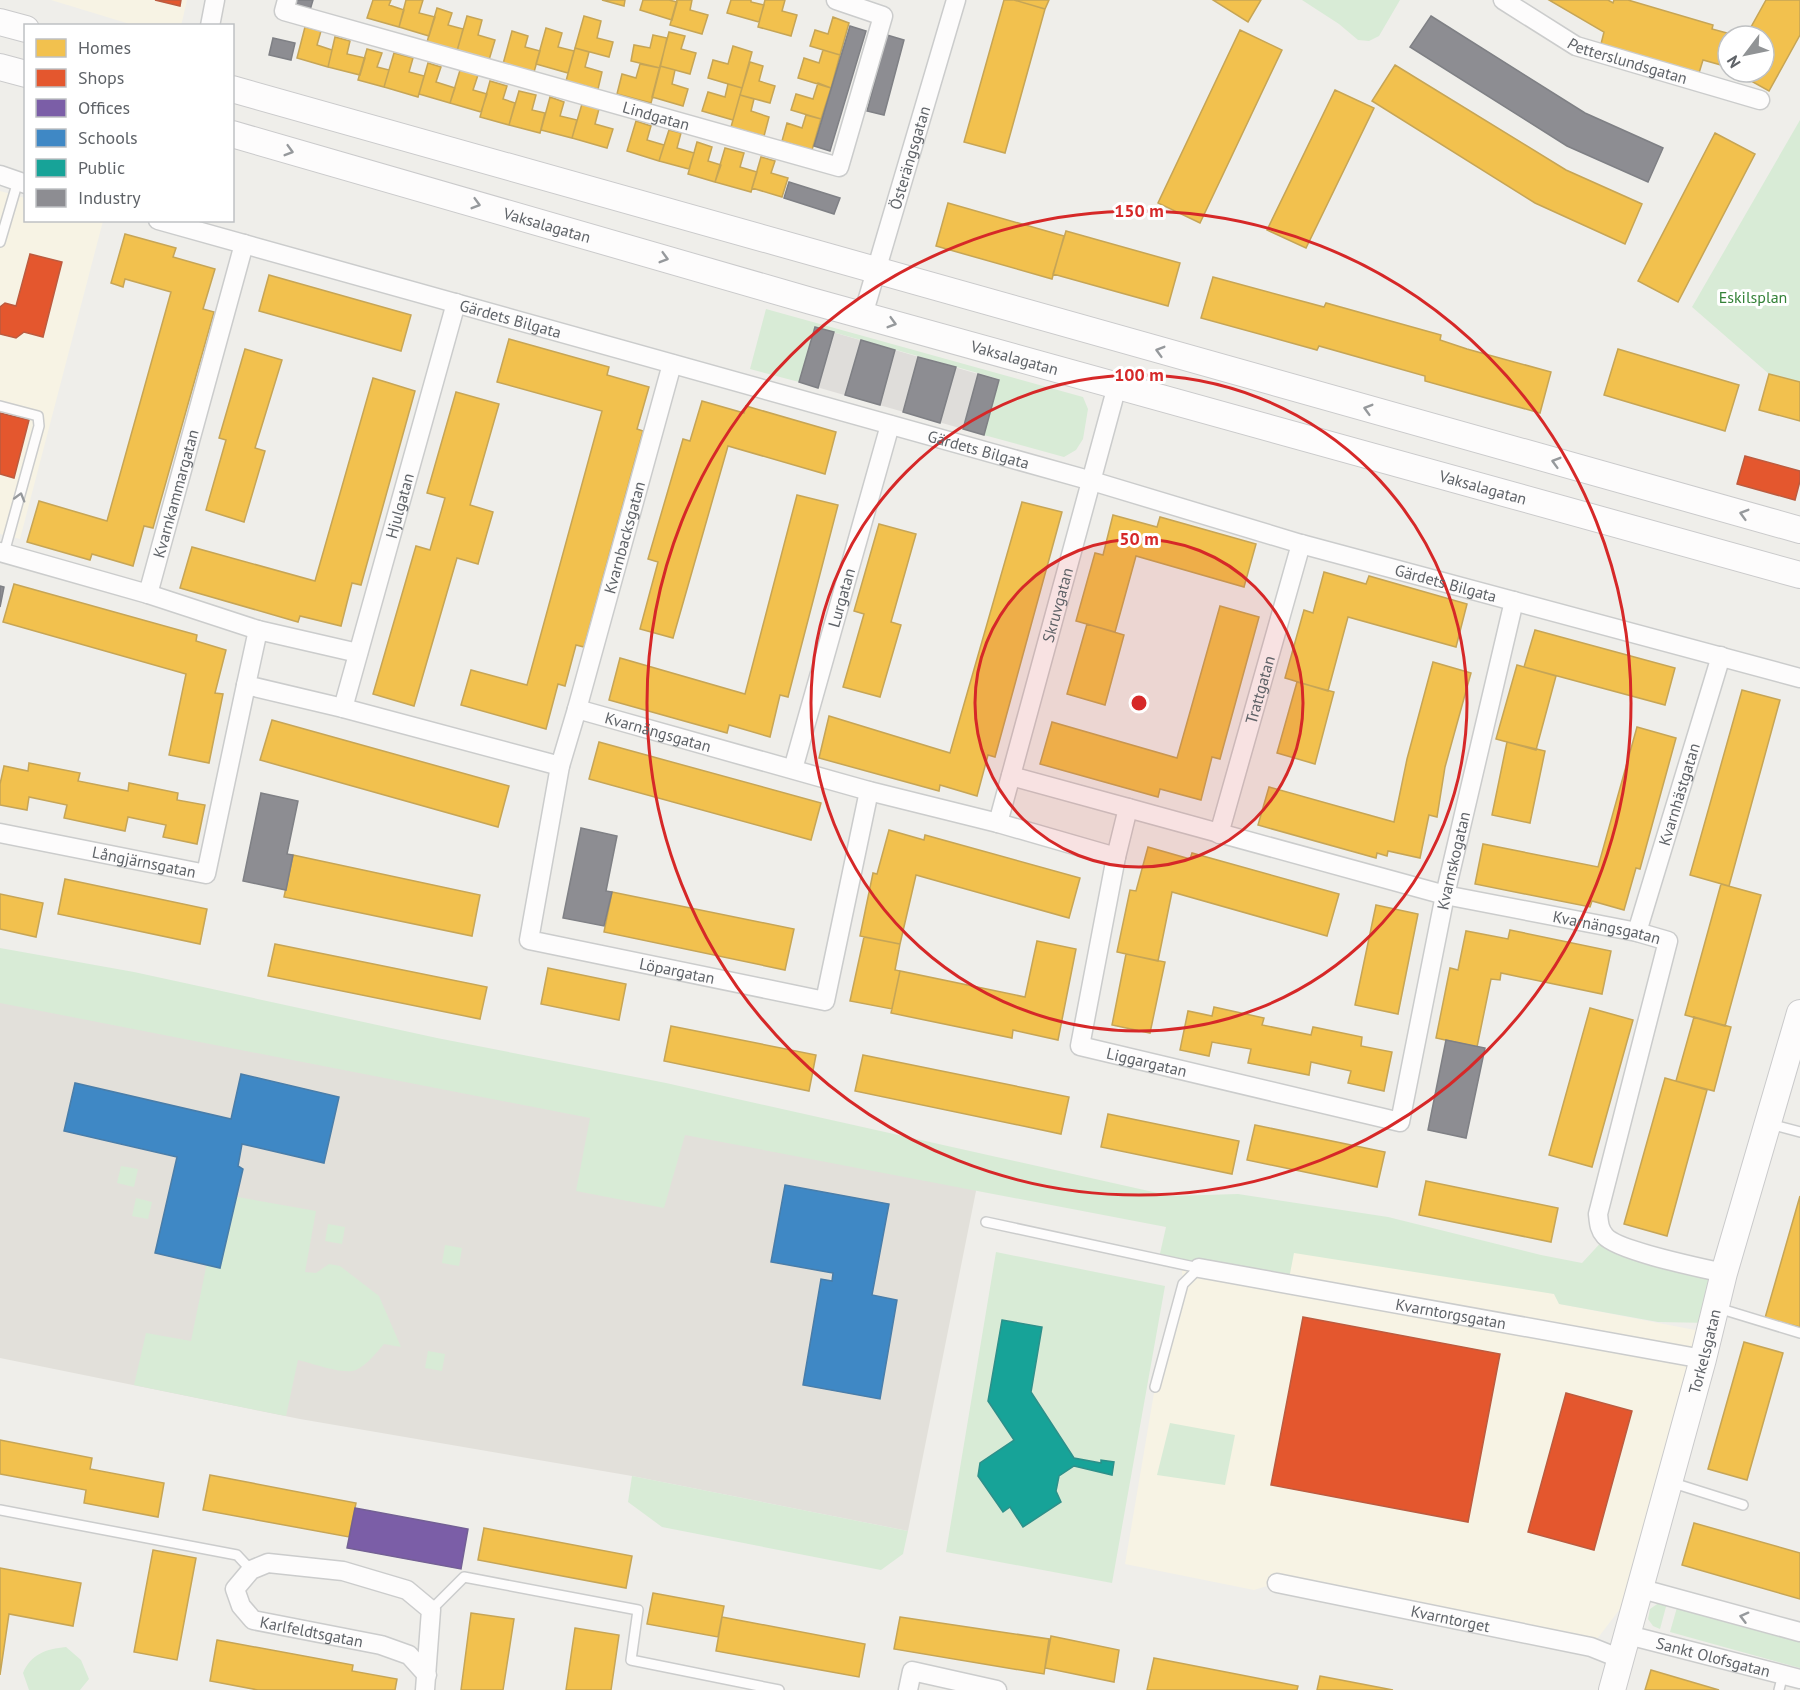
<svg xmlns="http://www.w3.org/2000/svg" width="1800" height="1690" viewBox="0 0 1800 1690" font-family="'PT Sans',sans-serif">
  <rect width="100%" height="100%" fill="#efeeea"/>
  <path fill="#f7f3e4" d="M51,0H187L181,26L133,25Z
    M0,191L25,198L26,220L103,221L20,539L0,534Z
    M1178,1215L1554,1294L1560,1304L1700,1331L1629,1597L1591,1647L1277,1583L1254,1590L1125,1564L1155,1387L1183,1284Z"/>
  <path fill="#dfddda" d="M815,327L999,380L984,435L799,382Z"/>
  <path fill="#e2e0da" d="M0,990L977,1186L908,1531L632,1476L300,1419L0,1358Z"/>
  <path fill="#d8ebd6" d="M1302,0H1400L1379,36L1369,41L1358,40L1339,24Z
    M1800,120V382L1769,374L1692,307Z
    M766,309L1083,397L1088,409L1083,439L1076,450L1064,457L984,435L999,379L815,327L799,382L750,369Z
    M0,948L134,972L437,1038L666,1083L1171,1196L1238,1194L1388,1217L1541,1255L1582,1263L1606,1237L1724,1273L1712,1323L1658,1322L1559,1304L1554,1294L1294,1253L1288,1284L1159,1258L1166,1227L685,1135L664,1208L576,1191L590,1118L0,1003Z
    M121,1166L138,1169L134,1187L117,1183Z
    M221,1194L316,1211L305,1272L316,1273L329,1264L340,1266L379,1296L401,1347L384,1344C376,1353 367,1365 356,1370C342,1375 312,1363 298,1360L286,1416L134,1385L146,1333L191,1341Z
    M136,1198L152,1202L148,1219L132,1216Z
    M328,1224L345,1227L342,1244L325,1241Z
    M445,1245L462,1248L459,1266L442,1263Z
    M996,1252L1165,1286L1112,1583L946,1552Z
    M428,1351L445,1354L442,1371L425,1368Z
    M1170,1423L1235,1435L1225,1485L1157,1475Z
    M632,1476L908,1531L903,1554L881,1570L662,1527L628,1502Z
    M1660,1602L1667,1603L1660,1629L1653,1626L1648,1619L1650,1609Z
    M1678,1604L1800,1639V1668L1670,1632Z
    M66,1647L81,1660L89,1679L80,1690H29L23,1673C31,1654 46,1649 66,1647Z"/>
  <path fill="#f2c14e" stroke="#c6a556" stroke-width="1.5" d="M373,0H391L389,5L404,10L399,27L367,18Z
    M406,0H423L419,13L435,17L429,36L399,27Z
    M602,0H625L624,6Z
    M643,0H669L677,2L672,20L640,10Z
    M677,0H692L690,10L708,15L702,34L670,25Z
    M731,0H751V2L764,5L759,22L727,13Z
    M765,0H785L782,11L797,15L791,36L758,27Z
    M1004,0H1014L1045,9L1005,153L964,142Z
    M1014,0H1049L1045,9Z
    M1213,0H1261L1248,22Z
    M1549,0H1608L1613,3L1614,0H1628L1713,25L1712,29L1738,36H1728V67L1703,60L1699,73L1601,44L1604,32Z
    M1766,0H1800V35L1769,91L1735,72H1764V36H1746Z
    M437,8L452,13L448,25L463,29L457,51L427,42Z
    M467,16L482,20L478,35L495,40L489,60L457,51Z
    M584,16L601,21L597,38L613,42L609,57L575,48Z
    M833,17L849,23L840,55L810,46L815,30L828,34Z
    M305,27L321,31L317,45L332,50L328,67L297,58Z
    M546,28L562,33L558,47L574,51L568,73L536,64Z
    M1240,30L1282,50L1200,223L1158,203Z
    M512,31L528,36L525,47L540,51L534,72L503,64Z
    M669,32L685,36L681,49L696,53L690,74L660,66Z
    M653,35L667,38L660,68L631,61L634,45L650,48Z
    M335,37L350,41L347,54L365,58L360,75L328,67Z
    M733,46L752,52L742,88L708,78L713,60L728,64Z
    M575,48L589,52L585,67L602,72L598,89L566,81Z
    M367,49L382,53L377,67L389,70L384,87L358,80Z
    M823,50L840,55L831,88L798,78L804,58L819,63Z
    M394,53L413,58L409,72L424,76L418,97L384,87Z
    M750,62L763,66L759,81L775,86L770,103L740,95Z
    M428,63L441,67L436,82L455,88L450,103L419,94Z
    M640,64L660,68L651,103L617,94L622,74L636,78Z
    M1395,65L1566,170L1642,204L1625,244L1535,203L1372,101Z
    M660,66L675,70L672,84L688,89L683,106L652,97Z
    M461,67L479,72L473,90L487,94L481,112L450,103Z
    M490,81L507,86L503,99L515,103L509,125L480,117Z
    M818,83L831,88L821,119L791,110L796,94L813,99Z
    M728,84L742,88L733,120L702,111L708,92L725,97Z
    M1335,90L1374,108L1306,248L1267,230Z
    M519,91L536,95L532,110L545,113L540,133L509,125Z
    M740,95L754,99L751,111L769,117L764,136L731,127Z
    M550,97L564,102L560,116L577,120L572,138L541,130Z
    M582,104L599,109L595,124L613,129L607,148L572,138Z
    M806,115L821,119L812,150L782,141L787,123L802,128Z
    M636,121L651,126L647,140L664,145L659,161L627,151Z
    M669,130L681,133L677,148L694,153L689,169L659,161Z
    M1715,133L1755,154L1678,302L1638,281Z
    M697,142L712,147L708,161L721,165L715,182L688,174Z
    M725,148L744,153L740,167L757,172L751,192L715,182Z
    M761,157L775,161L771,173L788,178L782,197L752,188Z
    M948,203L1064,236L1052,279L936,246Z
    M1066,231L1180,263L1168,306L1053,274Z
    M125,234L176,248L173,257L215,269L203,309L214,312L153,528L144,526L133,566L92,554L90,560L27,542L39,501L107,521L171,292L125,279L123,287L111,283Z
    M269,275L411,315L401,351L259,311Z
    M1213,277L1324,307L1326,303L1441,335L1440,340L1467,349L1551,372L1540,413L1425,381V376L1319,346L1317,350L1201,318Z
    M509,339L609,367L607,375L649,387L637,429L643,431L584,647L576,645L565,686L558,684L546,729L461,705L471,670L527,685L602,411L497,382Z
    M245,349L282,360L255,448L265,451L244,522L206,510L226,440L219,438Z
    M1618,349L1739,385L1725,431L1604,395Z
    M1769,374L1800,382V421L1759,410Z
    M373,378L415,391L361,585L352,583L341,626L300,616L298,622L180,588L192,547L315,581Z
    M456,392L499,404L470,505L493,512L478,564L457,558L414,706L373,694L416,546L430,550L445,498L427,493Z
    M702,401L744,413L746,406L836,432L825,474L728,446L673,638L640,629L658,562L648,559L683,439L690,441Z
    M797,495L838,505L788,697L780,695L770,737L729,725L727,733L609,700L620,658L745,694Z
    M1022,502L1062,512L995,757L988,755L977,796L940,785L939,791L819,758L829,716L950,753Z
    M1113,515L1157,527L1160,517L1256,544L1244,587L1136,556L1115,632L1076,621L1095,553L1103,555Z
    M879,524L916,534L891,622L901,625L880,697L843,687L864,614L854,611Z
    M1324,572L1366,584L1369,576L1467,604L1456,647L1348,617L1328,691L1285,678L1304,610L1313,613Z
    M14,584L197,635L196,641L226,650L215,693L223,694L209,763L169,755L186,674L3,622Z
    M1220,606L1259,617L1220,759L1212,757L1201,800L1160,789L1158,797L1040,764L1052,722L1177,758Z
    M1087,624L1124,635L1105,705L1067,694Z
    M1535,630L1675,668L1665,705L1524,667Z
    M1433,662L1471,673L1445,767L1437,817L1429,815L1420,858L1388,851L1387,856L1377,853L1376,858L1258,825L1269,787L1394,822L1407,759Z
    M1517,665L1556,676L1536,750L1496,739Z
    M1297,682L1334,692L1315,764L1277,753Z
    M1742,690L1780,700L1729,886L1690,875Z
    M272,720L509,786L498,827L260,760Z
    M1637,727L1676,738L1640,869L1636,868L1624,910L1592,901L1590,907L1475,884L1483,844L1598,867Z
    M599,742L821,803L811,840L589,779Z
    M1507,742L1545,751L1530,823L1492,815Z
    M29,763L80,773L78,781L128,791L129,783L178,793L177,800L205,805L197,844L163,837L166,825L128,817L125,831L64,818L67,805L29,797L27,810L0,805V784L4,766L28,771Z
    M889,830L924,840L925,835L1080,878L1069,918L916,875L900,944L860,936L873,873L877,874Z
    M1148,847L1190,859L1192,853L1339,894L1327,936L1172,892L1158,961L1117,952L1130,890L1136,891Z
    M293,855L480,895L472,936L284,897Z
    M65,879L207,909L200,944L58,914Z
    M1721,884L1761,895L1725,1026L1685,1015Z
    M612,892L794,929L785,970L604,932Z
    M0,894L43,903L36,937L0,929Z
    M1376,905L1418,914L1398,1014L1355,1005Z
    M1510,930L1611,951L1602,994L1501,973L1500,980L1491,979L1477,1047L1436,1038L1450,968L1458,970L1466,931L1508,939Z
    M864,937L900,944L895,970L900,971L892,1009L850,1001Z
    M1037,941L1076,949L1058,1040L1013,1030L1012,1038L891,1013L900,971L1025,997Z
    M275,944L487,987L480,1019L268,976Z
    M1126,954L1165,962L1150,1033L1112,1025Z
    M548,968L626,984L619,1020L541,1004Z
    M1214,1007L1264,1018L1262,1025L1311,1035L1313,1027L1362,1037L1361,1046L1392,1052L1384,1091L1348,1083L1351,1071L1311,1062L1309,1075L1248,1063L1251,1049L1212,1042L1209,1056L1180,1050L1188,1011L1212,1016Z
    M1590,1008L1633,1020L1592,1167L1549,1155Z
    M1694,1017L1731,1027L1714,1091L1676,1081Z
    M671,1026L816,1055L809,1091L664,1061Z
    M863,1055L1069,1097L1061,1134L855,1091Z
    M1665,1078L1707,1090L1667,1236L1624,1224Z
    M1108,1114L1239,1141L1232,1174L1101,1147Z
    M1255,1125L1385,1152L1377,1187L1247,1160Z
    M1426,1181L1558,1208L1551,1242L1419,1215Z
    M1800,1196V1327L1765,1318Z
    M1744,1342L1783,1353L1747,1480L1708,1469Z
    M0,1440L92,1458L90,1469L164,1483L158,1517L84,1503L86,1490L0,1474Z
    M210,1475L356,1503L349,1537L203,1510Z
    M1694,1523L1800,1553V1599L1682,1565Z
    M484,1528L632,1556L626,1588L478,1560Z
    M153,1550L196,1558L177,1660L134,1652Z
    M0,1568L81,1583L73,1626L9,1614L0,1675Z
    M653,1593L724,1606L718,1637L647,1624Z
    M471,1613L514,1619L503,1690H461Z
    M722,1617L865,1644L859,1677L716,1651Z
    M900,1617L1049,1639L1044,1674L894,1649Z
    M575,1628L619,1635L611,1690H566Z
    M1051,1636L1119,1650L1114,1682L1045,1668Z
    M217,1640L353,1665L352,1671L397,1679L395,1690H258L210,1681Z
    M1154,1658L1298,1686L1297,1690H1147Z
    M1651,1670L1719,1690H1645Z
    M1320,1676L1393,1690H1317Z"/>
  <path fill="#e4572e" stroke="#bc5b3f" stroke-width="1.5" d="M155,0H181L180,6Z
    M30,254L62,262L43,337L24,332L16,338L0,334V307L5,303L16,306Z
    M0,413L29,420L14,478L0,474Z
    M1745,456L1800,471V481L1795,500L1737,484Z
    M1303,1317L1500,1354L1468,1522L1271,1485Z
    M1566,1393L1632,1411L1594,1550L1528,1532Z"/>
  <path fill="#7b5ea7" stroke="#736094" stroke-width="1.5" d="M355,1508L468,1529L461,1569L347,1548Z"/>
  <path fill="#3f88c5" stroke="#497da9" stroke-width="1.5" d="M241,1074L339,1097L324,1163L242,1144L238,1166L243,1169L220,1268L155,1253L177,1157L64,1131L75,1083L231,1119Z
    M785,1185L889,1204L872,1295L897,1300L880,1399L803,1385L821,1279L832,1281L833,1273L771,1262Z"/>
  <path fill="#17a398" stroke="#2d908a" stroke-width="1.5" d="M1002,1320L1042,1327L1031,1392L1074,1458L1101,1463V1460L1114,1462L1112,1475L1074,1466L1059,1476L1056,1491L1061,1502L1023,1527L1010,1507L1003,1512L978,1476L980,1463L1014,1440L988,1401Z"/>
  <path fill="#8d8d92" stroke="#7f8085" stroke-width="1.5" d="M296,0H313L310,10L294,5Z
    M1431,16L1585,113L1663,148L1648,182L1567,146L1410,47Z
    M850,26L866,31L830,151L814,146Z
    M887,35L904,40L884,115L867,111Z
    M273,38L295,43L291,60L269,55Z
    M789,182L840,198L834,214L784,198Z
    M815,327L834,332L818,388L799,382Z
    M861,340L895,350L880,405L845,395Z
    M918,357L956,367L940,423L903,412Z
    M978,374L999,380L984,435L963,429Z
    M0,586L4,587L0,607Z
    M261,793L298,801L287,854L293,855L286,890L243,881Z
    M581,828L617,836L606,891L612,892L604,926L563,918Z
    M1446,1040L1485,1048L1466,1138L1428,1130Z"/>
  <g fill="none" stroke-linecap="round" stroke-linejoin="round">
    <g stroke="#cbcccc" stroke-width="12">
      <path id="lane" d="M0,242L18,181
        M0,406L38,416L39,426L4,553
        M1770,1124L1800,1132
        M986,1222L1199,1268
        M1718,1308L1800,1333
        M1155,1387L1183,1284L1199,1268
        M1670,1482L1743,1505
        M0,1510L237,1555L251,1570
        M431,1610L464,1577L638,1610L631,1660L779,1690
        M1779,1690L1783,1674"/>
    </g>
    <g stroke="#cbcccc" stroke-width="21">
      <g id="street">
        <path id="s1" d="M287,0L284,11L839,167L883,16L836,0"/>
        <path id="s2" d="M1503,0L1576,46L1760,100"/>
        <path d="M210,26L215,0"/>
        <path d="M0,175L26,184"/>
        <path id="s3" d="M158,220L1092,481L1301,544L1800,678"/>
        <path id="s4" d="M863,315L956,0"/>
        <path id="s5" d="M0,552L148,594L244,244"/>
        <path id="s6" d="M148,594L258,630L246,685L343,708L560,766L577,709L869,791L998,823L1116,857L1128,808L1445,895L1637,932L1668,941L1598,1214C1599,1223 1599,1229 1605,1236C1618,1251 1702,1268 1724,1273"/>
        <path d="M258,630L358,653"/>
        <path id="s7" d="M343,708L456,303"/>
        <path id="s8" d="M577,709L672,364"/>
        <path id="s9" d="M560,766L529,940L825,1001L869,791"/>
        <path id="s10" d="M793,769L890,425"/>
        <path d="M1011,776L1128,808"/>
        <path id="s11" d="M998,823L1117,386"/>
        <path id="s12" d="M0,833L206,874L246,685"/>
        <path id="s13" d="M1219,834L1301,544"/>
        <path id="s14" d="M1116,857L1080,1046L1400,1122L1445,895L1514,601"/>
        <path id="s15" d="M1637,932L1721,656"/>
        <path id="s16" d="M1199,1268L1703,1359"/>
        <path id="s17" d="M1277,1583L1591,1647L1621,1659"/>
        <path d="M1642,1589L1800,1632"/>
        <path id="s18" d="M1628,1635L1800,1679"/>
        <path id="s19" d="M425,1690L431,1610L407,1590L343,1571L268,1563L251,1570L235,1589L241,1606L253,1620L381,1645L409,1655L427,1675"/>
        <path d="M908,1690L912,1671L997,1690"/>
      </g>
    </g>
    <g stroke="#cacacb" stroke-width="28">
      <g id="secondary">
        <path d="M0,22L26,29"/>
        <path d="M0,67L26,74"/>
        <path d="M232,89L1800,530"/>
        <path id="s20" d="M232,134L811,301L1800,575"/>
        <path id="s21" d="M1612,1690L1703,1359L1724,1273L1800,1013"/>
      </g>
    </g>
    <use href="#lane" stroke="#fdfcfc" stroke-width="9"/>
    <use href="#street" stroke="#fdfcfc" stroke-width="18"/>
    <use href="#secondary" stroke="#fdfcfc" stroke-width="26"/>
  </g>
  <defs><path id="oneway-chevron" d="M-2-3.5L2.5 0L-2 3.5" fill="none" stroke-width="1.6" stroke-linecap="round" stroke-linejoin="round" transform="scale(1.5)"/></defs>
  <g stroke="#96999c">
    <use href="#oneway-chevron" transform="translate(289 151) rotate(16)"/>
    <use href="#oneway-chevron" transform="translate(476 204) rotate(16)"/>
    <use href="#oneway-chevron" transform="translate(664 258) rotate(16)"/>
    <use href="#oneway-chevron" transform="translate(892 323) rotate(16)"/>
    <use href="#oneway-chevron" transform="translate(1160 351) rotate(-164)"/>
    <use href="#oneway-chevron" transform="translate(1368 409) rotate(-164)"/>
    <use href="#oneway-chevron" transform="translate(1556 462) rotate(-164)"/>
    <use href="#oneway-chevron" transform="translate(20 497) rotate(-74)"/>
    <use href="#oneway-chevron" transform="translate(1744 514) rotate(-164)"/>
    <use href="#oneway-chevron" transform="translate(1744 1617) rotate(-165)"/>
  </g>
  <circle cx="1139" cy="703" r="164" fill="#d62828" fill-opacity=".12"/>
  <g fill="none" stroke="#d62828" stroke-width="3">
    <circle cx="1139" cy="703" r="164"/>
    <circle cx="1139" cy="703" r="328"/>
    <circle cx="1139" cy="703" r="492"/>
  </g>
  <g text-anchor="middle" dominant-baseline="central" stroke-width="6" stroke-linejoin="round" paint-order="stroke">
    <g font-size="16" fill="#5f6368" stroke="#fff">
      <text stroke="none"><textPath href="#s2" startOffset="140">Petterslundsgatan</textPath></text>
      <text stroke="none"><textPath href="#s1" startOffset="398">Lindgatan</textPath></text>
      <text stroke="none"><textPath href="#s4" startOffset="164">Österängsgatan</textPath></text>
      <text stroke="none"><textPath href="#s20" startOffset="328">Vaksalagatan</textPath></text>
      <text stroke="none"><textPath href="#s3" startOffset="366">Gärdets Bilgata</textPath></text>
      <text stroke="none"><textPath href="#s20" startOffset="814">Vaksalagatan</textPath></text>
      <text stroke="none"><textPath href="#s3" startOffset="852">Gärdets Bilgata</textPath></text>
      <text stroke="none"><textPath href="#s20" startOffset="1300">Vaksalagatan</textPath></text>
      <text stroke="none"><textPath href="#s5" startOffset="258">Kvarnkammargatan</textPath></text>
      <text stroke="none"><textPath href="#s7" startOffset="210">Hjulgatan</textPath></text>
      <text stroke="none"><textPath href="#s8" startOffset="178">Kvarnbacksgatan</textPath></text>
      <text stroke="none"><textPath href="#s3" startOffset="1338">Gärdets Bilgata</textPath></text>
      <text stroke="none"><textPath href="#s10" startOffset="178">Lurgatan</textPath></text>
      <text stroke="none"><textPath href="#s11" startOffset="226">Skruvgatan</textPath></text>
      <text stroke="none"><textPath href="#s13" startOffset="150">Trattgatan</textPath></text>
      <text stroke="none"><textPath href="#s6" startOffset="640">Kvarnängsgatan</textPath></text>
      <text stroke="none"><textPath href="#s15" startOffset="144">Kvarnhästgatan</textPath></text>
      <text stroke="none"><textPath href="#s14" startOffset="788">Kvarnskogatan</textPath></text>
      <text stroke="none"><textPath href="#s12" startOffset="147">Långjärnsgatan</textPath></text>
      <text stroke="none"><textPath href="#s6" startOffset="1659">Kvarnängsgatan</textPath></text>
      <text stroke="none"><textPath href="#s9" startOffset="328">Löpargatan</textPath></text>
      <text stroke="none"><textPath href="#s14" startOffset="261">Liggargatan</textPath></text>
      <text stroke="none"><textPath href="#s16" startOffset="256">Kvarntorgsgatan</textPath></text>
      <text stroke="none"><textPath href="#s21" startOffset="351">Torkelsgatan</textPath></text>
      <text stroke="none"><textPath href="#s17" startOffset="177">Kvarntorget</textPath></text>
      <text stroke="none"><textPath href="#s19" startOffset="393">Karlfeldtsgatan</textPath></text>
      <text stroke="none"><textPath href="#s18" startOffset="88">Sankt Olofsgatan</textPath></text>
    </g>
    <g font-size="16" fill="#348238" stroke="#fff">
      <text x="1753" y="297">Eskilsplan</text>
    </g>
  </g>
  <circle cx="1139" cy="703" r="9" fill="#d62828" stroke="#fff" stroke-width="3"/>
  <g font-size="18" text-anchor="middle" font-weight="bold" fill="#d62828" stroke="#fff" stroke-width="6" stroke-linejoin="round" paint-order="stroke">
    <text x="1139" y="217">150 m</text>
    <text x="1139" y="381">100 m</text>
    <text x="1139" y="545">50 m</text>
  </g>
  <rect x="24" y="24" width="210" height="198" fill="#ffffff" stroke="#bfc1c3" stroke-width="1.5"/>
  <rect x="36" y="39" width="30" height="18" fill="#f2c14e" stroke="#bfc1c3" stroke-width="1.5"/>
  <text x="78" y="54" font-size="18" fill="#5f6368">Homes</text>
  <rect x="36" y="69" width="30" height="18" fill="#e4572e" stroke="#bfc1c3" stroke-width="1.5"/>
  <text x="78" y="84" font-size="18" fill="#5f6368">Shops</text>
  <rect x="36" y="99" width="30" height="18" fill="#7b5ea7" stroke="#bfc1c3" stroke-width="1.5"/>
  <text x="78" y="114" font-size="18" fill="#5f6368">Offices</text>
  <rect x="36" y="129" width="30" height="18" fill="#3f88c5" stroke="#bfc1c3" stroke-width="1.5"/>
  <text x="78" y="144" font-size="18" fill="#5f6368">Schools</text>
  <rect x="36" y="159" width="30" height="18" fill="#17a398" stroke="#bfc1c3" stroke-width="1.5"/>
  <text x="78" y="174" font-size="18" fill="#5f6368">Public</text>
  <rect x="36" y="189" width="30" height="18" fill="#8d8d92" stroke="#bfc1c3" stroke-width="1.5"/>
  <text x="78" y="204" font-size="18" fill="#5f6368">Industry</text>
  <g transform="translate(1746 54) rotate(238)"><circle r="28" fill="#ffffff" stroke="#bfc1c3" stroke-width="1.5"/>
  <path d="M0-4.5L10 22L0 15L-10 22Z" fill="#919496"/>
  <text y="-9" font-size="16" font-weight="bold" text-anchor="middle" fill="#5f6368">N</text>
  </g>
</svg>
